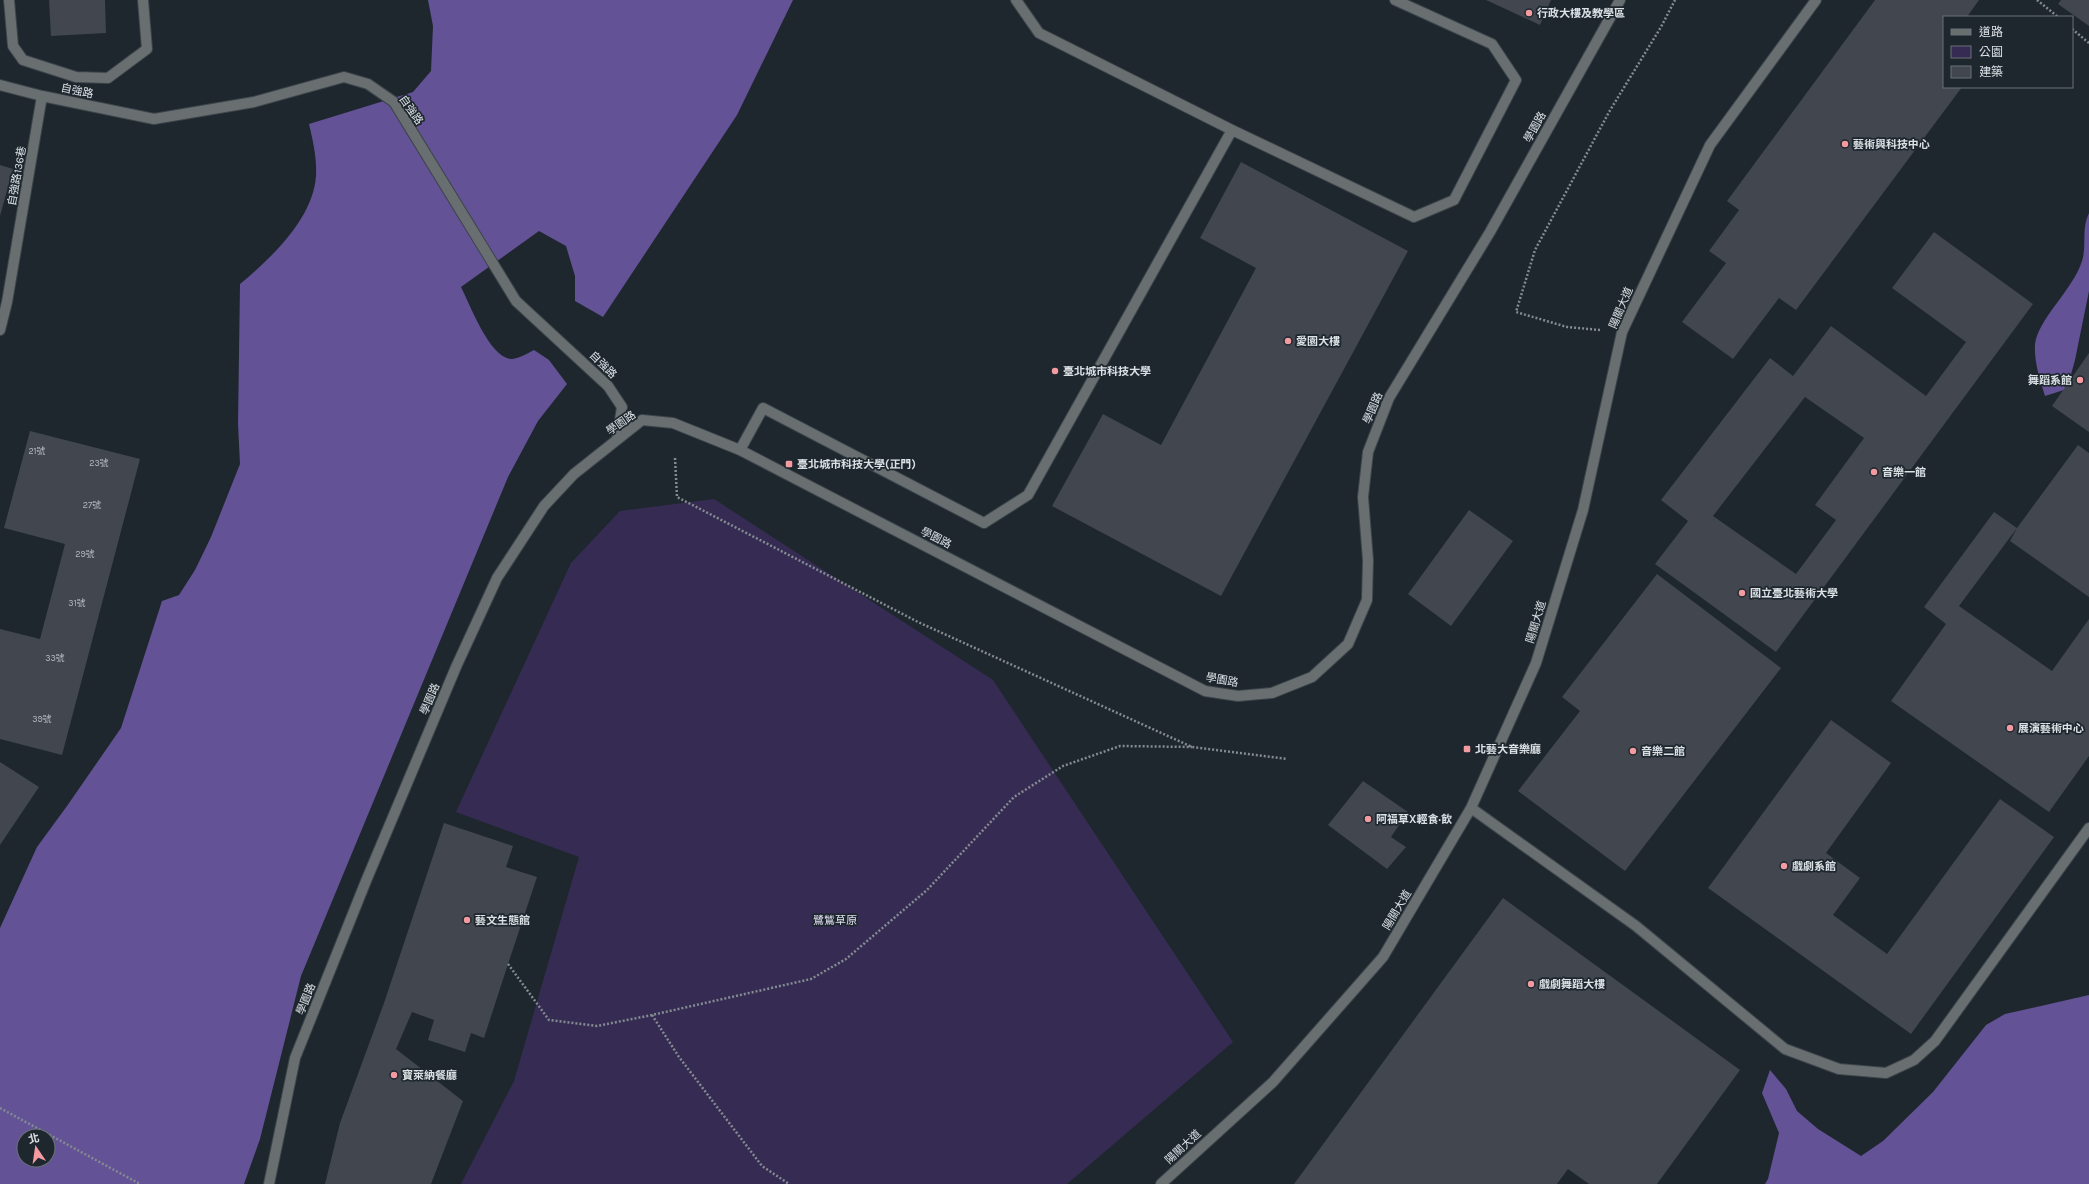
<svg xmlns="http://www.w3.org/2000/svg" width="2089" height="1184" viewBox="0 0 2089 1184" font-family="Karla,'Noto Sans TC',sans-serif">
  <rect width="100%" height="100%" fill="#1e272e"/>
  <path fill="#362c53" d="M714,499L993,680L1233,1042L1067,1184H461L514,1081L579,857L456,812L571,563L620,511Z"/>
  <path fill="#635295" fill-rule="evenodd" d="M428,0H793L737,115L603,317L575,301V276L566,246L539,231L461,287C470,305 490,358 511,359C518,359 528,353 534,350L549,360L567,384L538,421L508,477L301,976L260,1139L244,1184H0V928L37,847L67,806L121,728L162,601L179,595L195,570L211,537L240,464L238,424L240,284C271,258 313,219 316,176C317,158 313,141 309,124L413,92L431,71L433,26ZM24,1136H48V1160H24Z
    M2089,213V291L2075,360L2067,389L2045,396C2040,380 2034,362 2035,345C2037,320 2073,290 2082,261C2087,246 2081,229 2089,213Z
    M2089,995V1184H1765L1768,1179L1779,1133L1762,1093L1770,1070L1786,1089L1797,1111L1818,1129L1861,1156L1883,1141L1933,1092L1986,1025L2005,1014Z"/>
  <path fill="#41464f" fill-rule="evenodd" d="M49,0H105L106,33L51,36Z
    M1486,0H1551L1540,25Z
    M1875,0H1979L1967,17H1944V87H1962L1796,310L1779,298L1733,359L1682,322L1726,263L1709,251L1739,210L1727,201Z
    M2061,0H2089V26L2058,4Z
    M1241,162L1408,251L1221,596L1052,506L1103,414L1161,445L1256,268L1200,238Z
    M0,165L13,169L0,216Z
    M1934,232L2033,304L1776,652L1655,564L1688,521L1661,500L1770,358L1793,376L1831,326L1926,396L1966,342L1892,288ZM1805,397L1864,438L1815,505L1836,520L1796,574L1713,516Z
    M2089,353V432L2052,406Z
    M30,431L140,459L62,755L0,739V629L40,639L65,544L4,528Z
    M2078,445L2089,453V597L2010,541L2017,528Z
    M1469,510L1513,541L1451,626L1408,594Z
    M1994,512L2017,528L1959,606L2052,671L2089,619V756L2049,812L1891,701L1946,624L1924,607Z
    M1657,574L1781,668L1625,871L1518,791L1580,711L1562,697Z
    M1831,720L1891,763L1826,853L1860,878L1833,915L1887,954L2000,799L2054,837L1911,1034L1708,888Z
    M0,762L39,787L0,845Z
    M1363,781L1408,812L1391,837L1406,847L1387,869L1328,825Z
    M444,823L513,846L506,867L537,877L508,964L484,1038L471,1033L465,1052L428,1040L434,1020L412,1012L396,1049L463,1101L431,1184H325L340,1123L384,1003Z
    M1503,898L1740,1070L1657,1184H1589L1568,1169L1557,1184H1294Z"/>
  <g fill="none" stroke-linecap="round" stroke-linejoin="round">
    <g stroke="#3c454b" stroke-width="12">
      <path id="minor" d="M9,0L13,46L23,60L76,77L108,78L147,49L143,0
        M1016,0L1039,33L1232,130L1414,217L1454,200L1516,80L1492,44L1395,0
        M0,85L42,96L154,119L254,102L344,77L368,84L394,102L516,301L608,386L622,407L617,440
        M0,330L7,302L42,96
        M740,450L763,408L984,523L1028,495L1232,130
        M1471,808L1636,926L1785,1049L1839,1069L1886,1073L1914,1060L1935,1041L2089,828
        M269,1184L295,1058L366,881L456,667L497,578L544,506L574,474L642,420L673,423L740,450L1205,691L1238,696L1272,693L1312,677L1348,644L1367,600L1368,560L1363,497L1368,452L1389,398L1490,232L1620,0
        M1161,1184L1273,1082L1383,957L1471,808L1536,663L1583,510L1622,332L1710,145L1816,0"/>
    </g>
    <path stroke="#848b91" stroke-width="2.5" stroke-dasharray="2 2" stroke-linecap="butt" d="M2037,0L2058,17
      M2072,29L2089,43
      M1600,330L1567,327L1516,312L1535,250L1609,112L1661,27L1675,0
      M675,458L677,497L918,622L1192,747L1287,759
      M508,964L549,1020L597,1026L652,1015L811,979L846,959L927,890L1014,797L1063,766L1120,746L1192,747
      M652,1015L679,1057L762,1166L789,1184
      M0,1108L140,1184"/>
    <use href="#minor" stroke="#696f70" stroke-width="10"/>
  </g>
  <g fill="#f49aa1" stroke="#1e272e" stroke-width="1.5">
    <circle cx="1529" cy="13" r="4"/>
    <circle cx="1845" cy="144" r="4"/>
    <circle cx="1288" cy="341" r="4"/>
    <circle cx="1055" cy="371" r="4"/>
    <circle cx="2080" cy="380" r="4"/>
    <rect x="785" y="460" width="8" height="8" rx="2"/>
    <circle cx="1874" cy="472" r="4"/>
    <circle cx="1742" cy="593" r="4"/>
    <circle cx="2010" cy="728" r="4"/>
    <rect x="1463" y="745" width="8" height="8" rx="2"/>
    <circle cx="1633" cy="751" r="4"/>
    <circle cx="1368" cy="819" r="4"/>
    <circle cx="1784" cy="866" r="4"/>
    <circle cx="467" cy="920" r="4"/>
    <circle cx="1531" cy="984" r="4"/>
    <circle cx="394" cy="1075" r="4"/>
  </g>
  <g text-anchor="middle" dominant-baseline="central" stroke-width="3.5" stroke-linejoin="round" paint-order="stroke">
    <g font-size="9" fill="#b4bac0">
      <text x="37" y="451">21號</text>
      <text x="99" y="463">23號</text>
      <text x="92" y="505">27號</text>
      <text x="85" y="554">29號</text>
      <text x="77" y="603">31號</text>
      <text x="55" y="658">33號</text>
      <text x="42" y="719">39號</text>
    </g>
    <g font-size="11" font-weight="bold" fill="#dbe1e5" stroke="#1e272e" text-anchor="start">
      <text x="1537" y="13">行政大樓及教學區</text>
      <text x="1853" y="144">藝術與科技中心</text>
      <text x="1296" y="341">愛園大樓</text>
      <text x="1063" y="371">臺北城市科技大學</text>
      <text x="2072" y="380" text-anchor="end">舞蹈系館</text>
      <text x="797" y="464">臺北城市科技大學(正門)</text>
      <text x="1882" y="472">音樂一館</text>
      <text x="1750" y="593">國立臺北藝術大學</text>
      <text x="2018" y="728">展演藝術中心</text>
      <text x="1475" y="749">北藝大音樂廳</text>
      <text x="1641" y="751">音樂二館</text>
      <text x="1376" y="819">阿福草X輕食·飲</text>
      <text x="1792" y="866">戲劇系館</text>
      <text x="475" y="920">藝文生態館</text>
      <text x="1539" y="984">戲劇舞蹈大樓</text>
      <text x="402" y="1075">寶萊納餐廳</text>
    </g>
    <g font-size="11" fill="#dbe1e5" stroke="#1e272e">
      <text transform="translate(77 91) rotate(12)">自強路</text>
      <text transform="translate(411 110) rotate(55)">自強路</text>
      <text transform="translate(1535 127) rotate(-61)">學園路</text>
      <text transform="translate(17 176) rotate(-80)">自強路136巷</text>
      <text transform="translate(1621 308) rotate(-67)">陽關大道</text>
      <text transform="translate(603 365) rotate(45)">自強路</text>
      <text transform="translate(1373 408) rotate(-67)">學園路</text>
      <text transform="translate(621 423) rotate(-35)">學園路</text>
      <text transform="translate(936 538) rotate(27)">學園路</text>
      <text transform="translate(1536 622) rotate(-73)">陽關大道</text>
      <text transform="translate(1222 680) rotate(10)">學園路</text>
      <text transform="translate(430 699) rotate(-67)">學園路</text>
      <text transform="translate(1397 910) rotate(-59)">陽關大道</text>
      <text transform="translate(306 999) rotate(-68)">學園路</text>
      <text transform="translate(1183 1147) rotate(-43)">陽關大道</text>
    </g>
    <g font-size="11" fill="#e1def2" stroke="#1e272e">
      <text x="835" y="920">鷺鷥草原</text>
    </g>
  </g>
  <rect x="1943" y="16" width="130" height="72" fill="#1e272e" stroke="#6a7177"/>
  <rect x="1951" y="29" width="20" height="6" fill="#696f70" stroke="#6a7177"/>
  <text x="1979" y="36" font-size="12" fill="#dbe1e5">道路</text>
  <rect x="1951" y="46" width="20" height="12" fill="#362c53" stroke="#6a7177"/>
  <text x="1979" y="56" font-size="12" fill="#dbe1e5">公園</text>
  <rect x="1951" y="66" width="20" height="12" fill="#41464f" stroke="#6a7177"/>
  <text x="1979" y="76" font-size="12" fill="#dbe1e5">建築</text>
  <g transform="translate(36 1148) rotate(347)"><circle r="19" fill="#1e272e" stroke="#6a7177"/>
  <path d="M0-3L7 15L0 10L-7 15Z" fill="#f49aa1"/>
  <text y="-6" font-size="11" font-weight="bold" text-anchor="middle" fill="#dbe1e5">北</text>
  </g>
</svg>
